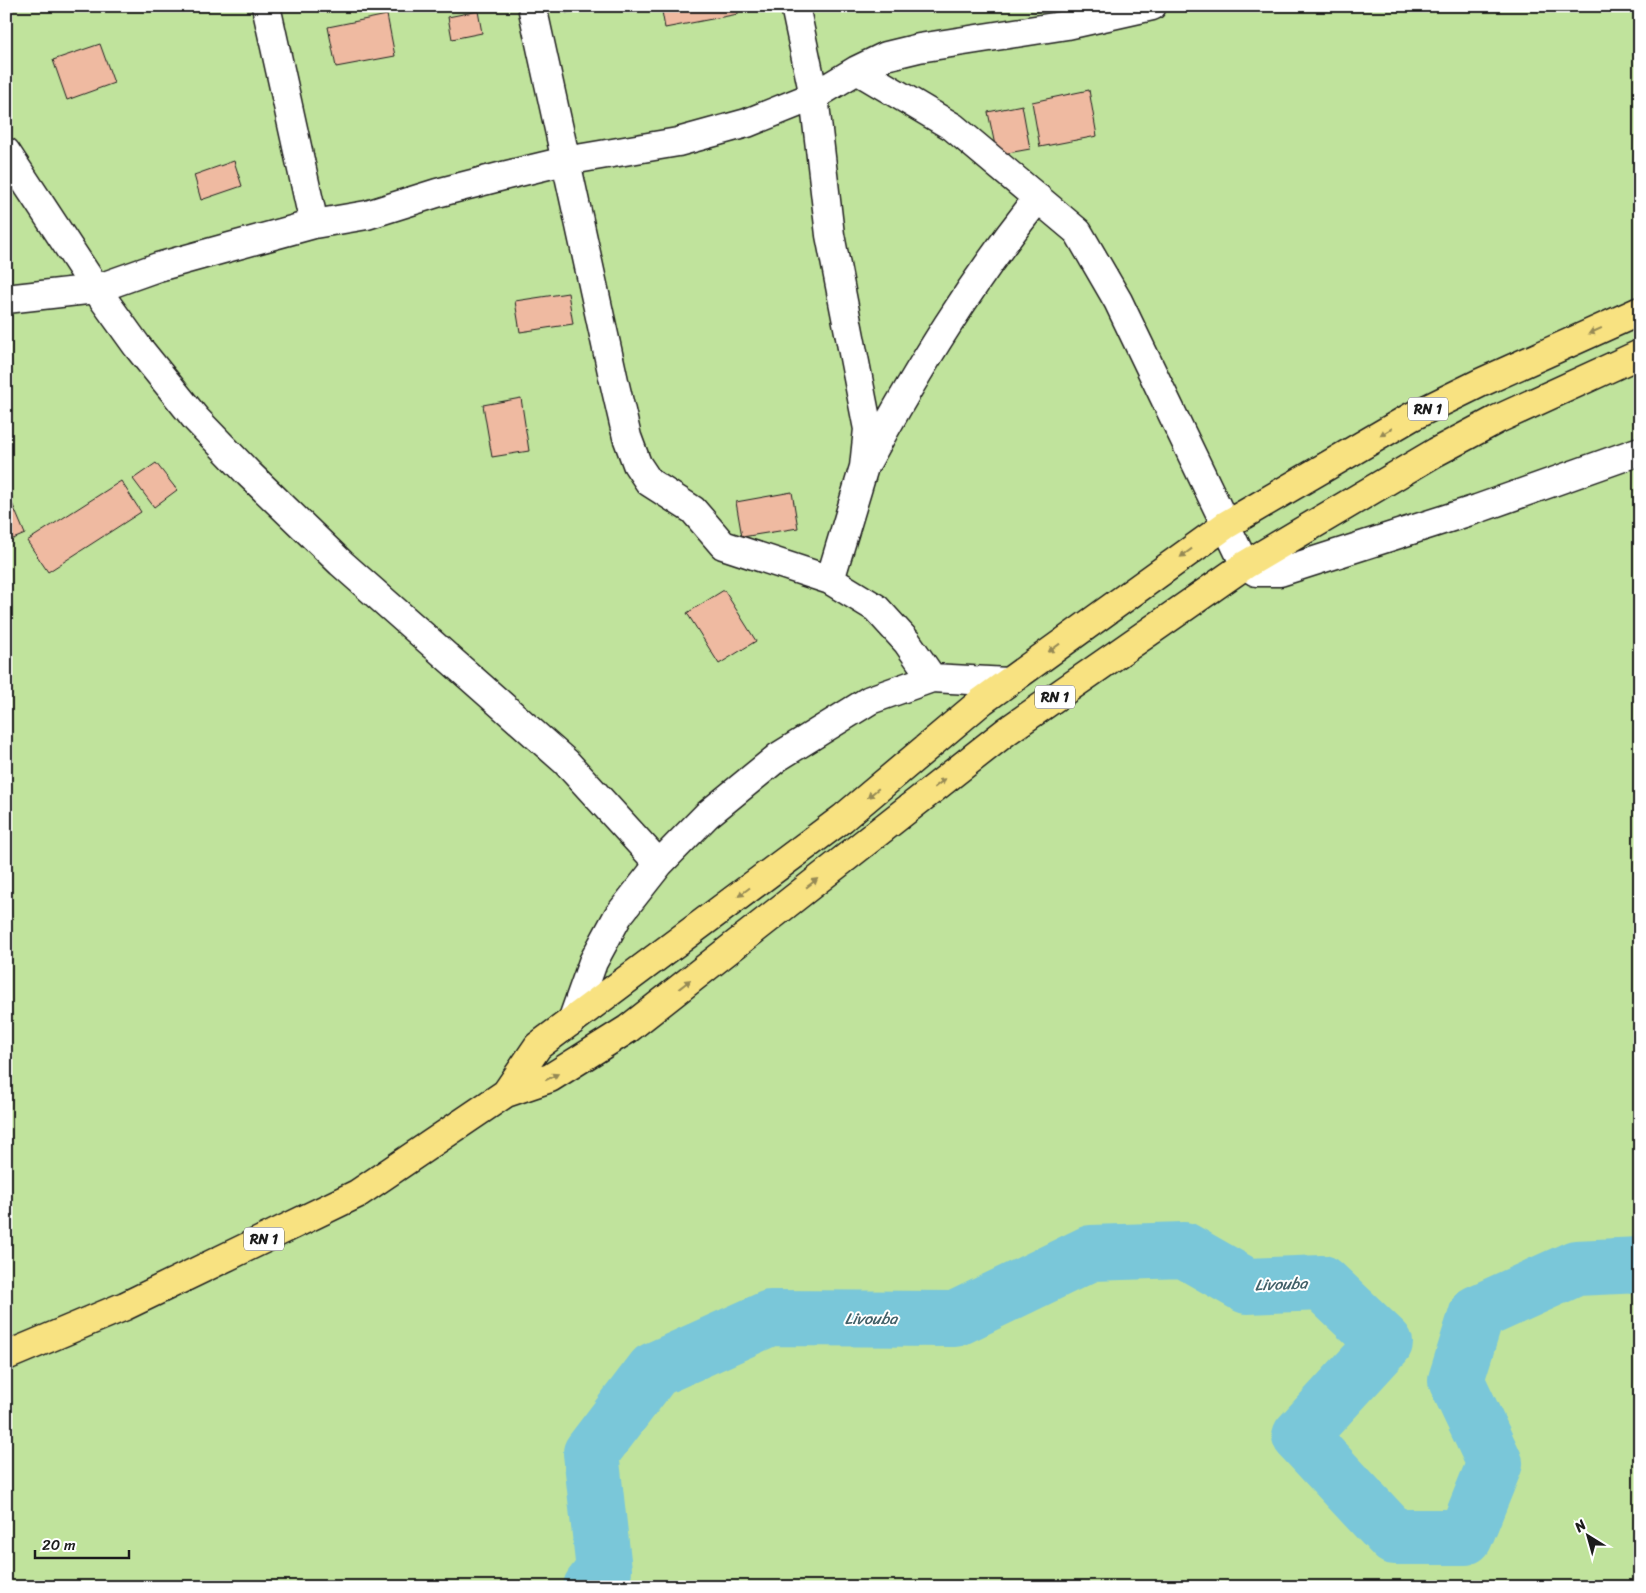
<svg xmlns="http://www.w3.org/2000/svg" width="1646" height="1593" viewBox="0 0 1646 1593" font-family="Sriracha,sans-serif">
  <rect width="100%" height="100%" fill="#fff"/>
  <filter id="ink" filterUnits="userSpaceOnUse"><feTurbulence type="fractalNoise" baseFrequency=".02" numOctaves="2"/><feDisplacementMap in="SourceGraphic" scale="10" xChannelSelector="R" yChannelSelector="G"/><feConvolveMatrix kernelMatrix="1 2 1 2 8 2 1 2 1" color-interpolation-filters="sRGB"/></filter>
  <g filter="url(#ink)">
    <path fill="#c0e39c" stroke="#6e805c" d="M6,6H1640V1587H6Z"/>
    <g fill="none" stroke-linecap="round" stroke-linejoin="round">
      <path stroke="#7ac7d9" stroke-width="56" d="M591,1587L604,1570L591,1453L654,1370L770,1318L955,1319L1091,1253L1184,1250L1247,1286L1322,1283L1385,1343L1300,1436L1394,1537H1465L1495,1463L1456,1380L1477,1313L1576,1268L1640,1265"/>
    </g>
    <path fill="#efbaa1" stroke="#1c1c1c" d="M565,6H599L566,13Z
      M661,6H737L738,14L665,28Z
      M478,11L482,33L452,39L448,17Z
      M387,15L395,56L336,67L328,27Z
      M100,44L114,83L67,100L53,60Z
      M1089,90L1097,136L1040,147L1032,102Z
      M1022,105L1030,149L997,155L988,112Z
      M234,161L242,186L201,200L194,175Z
      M568,293L573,324L520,332L515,301Z
      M521,398L529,451L492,457L483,405Z
      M156,463L177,490L154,507L133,479Z
      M121,481L141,512L48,572L27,541Z
      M6,489L25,534L6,542Z
      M792,492L798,528L742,537L736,502Z
      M724,590L756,641L719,664L687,613Z"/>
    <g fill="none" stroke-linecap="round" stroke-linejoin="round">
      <g stroke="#1c1c1c" stroke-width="31">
        <path id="minor" d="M266,6L314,224
          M532,6L614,381L627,437L637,464L649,482L693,510L723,545L830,580L876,608L907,642L932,678
          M795,6L814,96L830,235L868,429L864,467L830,580
          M857,70L953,127L1078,232L1118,301L1245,565L1256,572H1280L1477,509L1640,451
          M6,152L96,289L137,346L196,419L249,474L341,563L566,762L659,864
          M6,299L96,289L158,267L230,247L314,224L367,215L437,193L507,175L565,161L678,142L747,123L814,96L857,70L886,56L919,48L1067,25L1152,6
          M868,460C919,367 972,281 1038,198
          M572,1021L593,962L618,916L659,864L707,815L778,757L870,700L932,678L1008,682"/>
      </g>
      <g stroke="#1c1c1c" stroke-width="31">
        <path id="trunk" d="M506,1093L538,1046L843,818L982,701L1226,525L1411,417L1480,383L1640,311
          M6,1356L125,1306L357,1194L506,1093L550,1078L628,1029L1007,731L1245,565L1436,452L1498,419L1640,354"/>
      </g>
      <use href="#minor" stroke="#fff" stroke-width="28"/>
      <use href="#trunk" stroke="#f8e281" stroke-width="28"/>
    </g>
    <defs><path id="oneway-solid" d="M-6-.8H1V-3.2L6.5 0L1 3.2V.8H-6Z" transform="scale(1.25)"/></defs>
    <g fill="#958954">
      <use href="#oneway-solid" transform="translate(1595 331) rotate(156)"/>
      <use href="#oneway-solid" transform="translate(1386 432) rotate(149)"/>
      <use href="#oneway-solid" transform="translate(1186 553) rotate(144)"/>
      <use href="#oneway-solid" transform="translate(1054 648) rotate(144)"/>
      <use href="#oneway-solid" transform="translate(940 783) rotate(-38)"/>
      <use href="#oneway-solid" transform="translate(873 793) rotate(140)"/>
      <use href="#oneway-solid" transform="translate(812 883) rotate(-38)"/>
      <use href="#oneway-solid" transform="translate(744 892) rotate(143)"/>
      <use href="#oneway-solid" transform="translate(685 984) rotate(-38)"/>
      <use href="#oneway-solid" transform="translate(552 1077) rotate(-27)"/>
    </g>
  </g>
  <g text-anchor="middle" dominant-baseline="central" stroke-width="4" stroke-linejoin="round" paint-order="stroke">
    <g fill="#fff" stroke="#606060" stroke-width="1">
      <rect x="1408" y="397.5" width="40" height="23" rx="4"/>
      <rect x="1035" y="685.5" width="40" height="23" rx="4"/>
      <rect x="244" y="1227.5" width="40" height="23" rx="4"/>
    </g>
    <g font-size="14" font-weight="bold" fill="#1c1c1c">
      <text x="1428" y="409">RN 1</text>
      <text x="1055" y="697">RN 1</text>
      <text x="264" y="1239">RN 1</text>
    </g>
    <g font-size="16" font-style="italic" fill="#426068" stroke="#fff">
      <text transform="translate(1281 1284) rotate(-2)">Livouba</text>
      <text x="871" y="1318">Livouba</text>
    </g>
  </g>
  <rect width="1646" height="1593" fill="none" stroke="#fff" stroke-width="25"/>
  <rect x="12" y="12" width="1621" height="1568" fill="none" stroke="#1c1c1c" stroke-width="2" filter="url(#ink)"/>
  <g transform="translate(1588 1536) rotate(323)" stroke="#ffffff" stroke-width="4" paint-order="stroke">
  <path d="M0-4L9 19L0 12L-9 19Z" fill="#1c1c1c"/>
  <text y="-8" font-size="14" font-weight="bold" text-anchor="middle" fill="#1c1c1c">N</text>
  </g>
  <path d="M35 1550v8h94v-8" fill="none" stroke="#1c1c1c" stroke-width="2.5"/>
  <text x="42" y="1550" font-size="15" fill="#1c1c1c" stroke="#ffffff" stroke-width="4" paint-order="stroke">20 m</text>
</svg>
